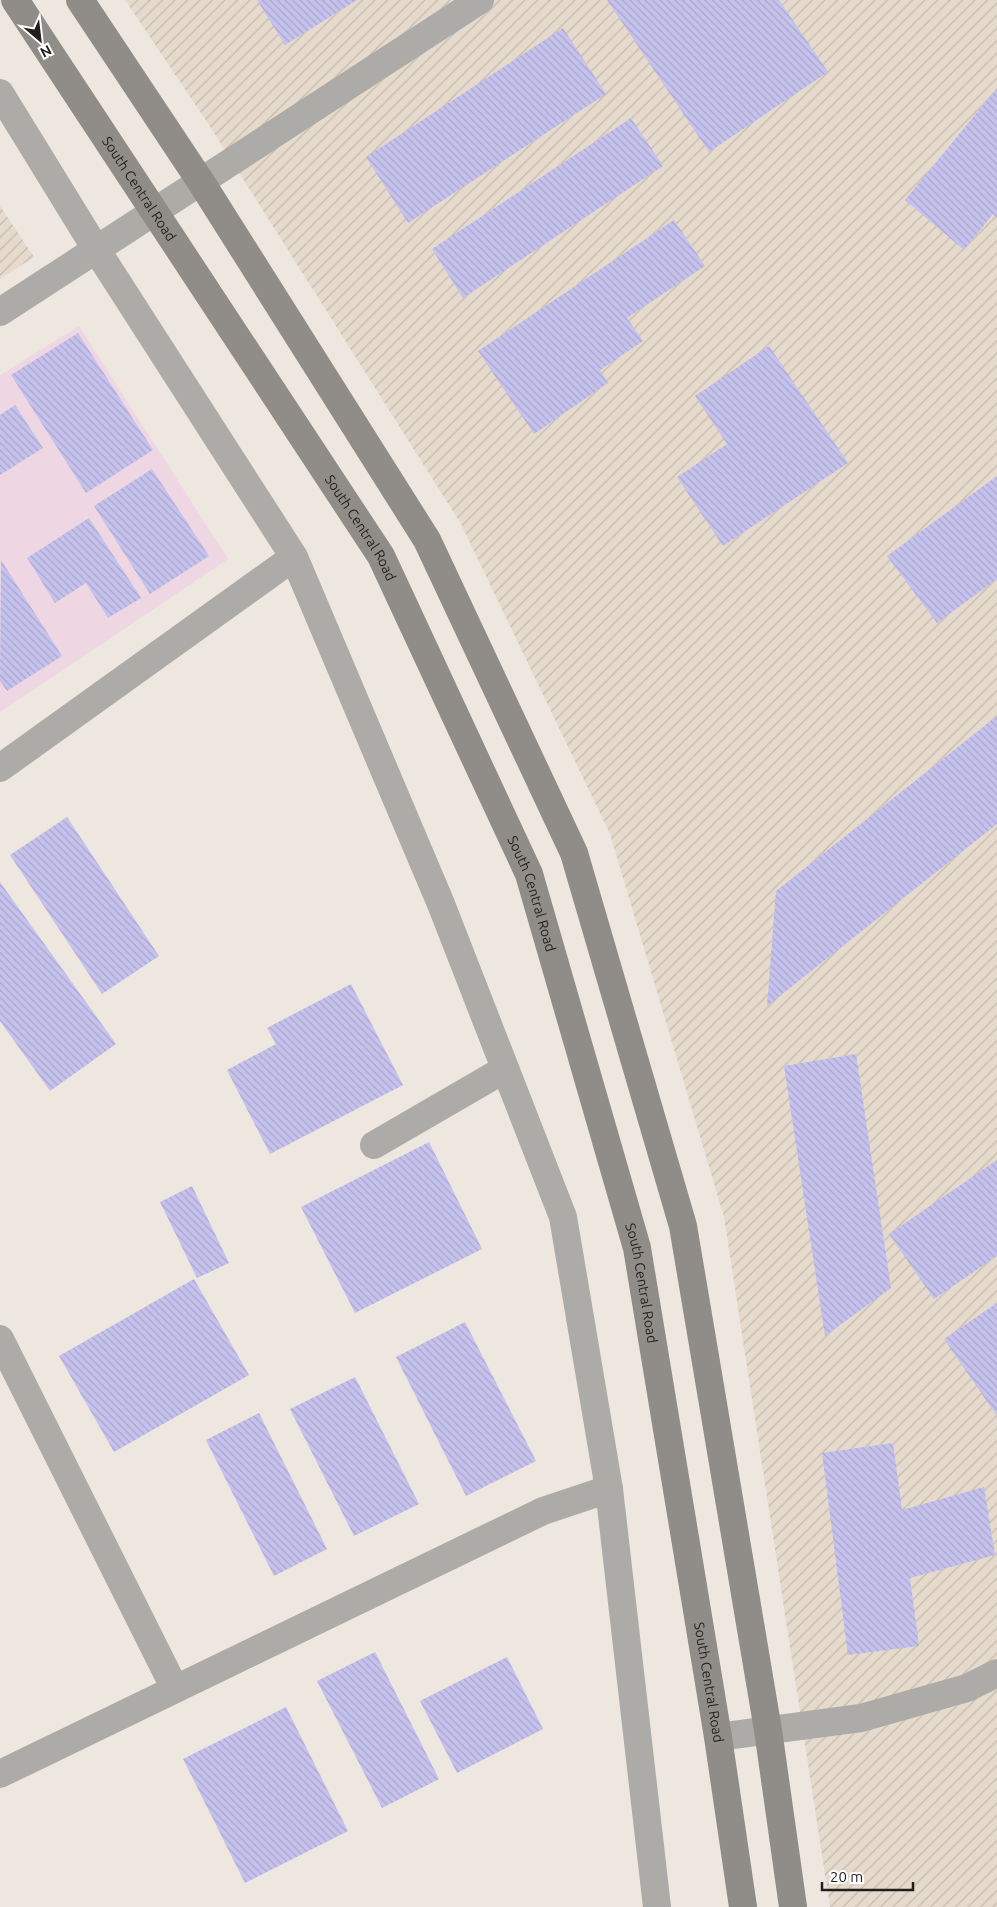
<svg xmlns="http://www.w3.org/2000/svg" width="997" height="1907" viewBox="0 0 997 1907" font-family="Ubuntu,sans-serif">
  <defs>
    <pattern id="industrial-furrows" width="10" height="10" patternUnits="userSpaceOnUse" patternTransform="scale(1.25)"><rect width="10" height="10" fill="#e5dacc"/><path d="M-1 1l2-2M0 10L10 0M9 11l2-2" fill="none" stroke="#c4bbaf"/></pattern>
    <pattern id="building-back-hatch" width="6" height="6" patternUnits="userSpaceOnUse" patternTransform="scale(1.25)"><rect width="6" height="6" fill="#c6c2ee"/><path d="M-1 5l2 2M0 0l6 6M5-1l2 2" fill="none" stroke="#aaa6cc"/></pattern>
  </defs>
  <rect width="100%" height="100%" fill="#ede7df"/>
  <path fill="#eed7e3" d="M79,326L228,559L0,712V375Z"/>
  <path fill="url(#industrial-furrows)" d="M125,0H997V1907H830L724,1217L610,834L461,524L209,125Z
    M0,206L34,257L0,279Z"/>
  <path fill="url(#building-back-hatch)" d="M257,0H357L285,45Z
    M607,0H779L828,72L709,152Z
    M563,28L606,94L408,223L366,157Z
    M997,88V218L993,214L964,250L905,200Z
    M631,118L663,166L463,298L432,249Z
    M674,220L705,266L627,318L643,341L600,370L608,383L534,434L478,351Z
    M78,333L153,450L86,493L11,375Z
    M769,346L848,463L723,546L677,477L727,444L695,396Z
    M15,405L43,448L0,475V415Z
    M152,469L209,556L150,594L94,506Z
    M997,476V579L937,623L887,556Z
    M89,518L141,598L108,618L86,583L55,603L27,558Z
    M1,560L62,656L7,691L0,681Z
    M997,716V824L767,1006L776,891Z
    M67,817L159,956L102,994L10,855Z
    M0,882L116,1044L50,1091L0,1021Z
    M351,984L403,1085L270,1154L227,1070L276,1044L267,1028Z
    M856,1054L891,1288L825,1336L784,1066Z
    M429,1142L482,1249L355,1313L301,1207Z
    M997,1160V1256L934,1299L889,1234Z
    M192,1186L229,1263L197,1278L160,1202Z
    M194,1279L249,1375L114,1452L59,1356Z
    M997,1303V1416L944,1339Z
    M465,1322L536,1461L466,1496L396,1357Z
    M355,1377L419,1504L354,1536L290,1409Z
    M259,1413L327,1549L274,1576L206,1440Z
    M893,1443L902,1510L984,1487L995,1555L910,1578L919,1646L848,1655L822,1453Z
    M375,1652L439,1779L382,1808L317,1681Z
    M507,1657L543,1729L457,1773L420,1701Z
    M286,1707L348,1831L245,1883L183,1759Z"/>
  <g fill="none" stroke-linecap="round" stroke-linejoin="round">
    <path stroke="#adaba7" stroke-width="28" d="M374,1145L505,1069
      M0,1339L175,1689
      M0,1774L543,1511L609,1489"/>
    <path stroke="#adaba7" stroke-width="28" d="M0,93L96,249L294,557
      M0,312L480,0
      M0,768L294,557L441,904L563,1217L609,1489L657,1907
      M718,1737L861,1718L967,1688L997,1673"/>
    <g stroke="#908d88" stroke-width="28">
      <path id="s1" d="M15,0L381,556L529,874L637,1248L718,1737L743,1907"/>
      <path d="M80,0L201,182L427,540L574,853L683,1226L768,1730L793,1907"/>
    </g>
  </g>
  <g text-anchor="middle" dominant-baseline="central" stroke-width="4" stroke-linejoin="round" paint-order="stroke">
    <g font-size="14" fill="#211e1c" stroke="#fff">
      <text stroke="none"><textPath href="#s1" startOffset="226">South Central Road</textPath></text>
      <text stroke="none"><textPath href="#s1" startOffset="631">South Central Road</textPath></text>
      <text stroke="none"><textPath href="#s1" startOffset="1036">South Central Road</textPath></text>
      <text stroke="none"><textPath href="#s1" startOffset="1441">South Central Road</textPath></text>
      <text stroke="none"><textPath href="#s1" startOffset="1846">South Central Road</textPath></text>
    </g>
  </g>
  <g transform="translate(40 40) rotate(152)" stroke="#ffffff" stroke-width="4" paint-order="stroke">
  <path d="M0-4L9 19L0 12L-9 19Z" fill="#211e1c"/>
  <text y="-8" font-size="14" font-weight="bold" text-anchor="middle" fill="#211e1c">N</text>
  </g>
  <path d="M822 1882v8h91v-8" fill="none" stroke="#211e1c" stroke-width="2.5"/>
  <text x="830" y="1882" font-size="15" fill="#211e1c" stroke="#ffffff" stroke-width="4" paint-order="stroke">20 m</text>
</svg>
